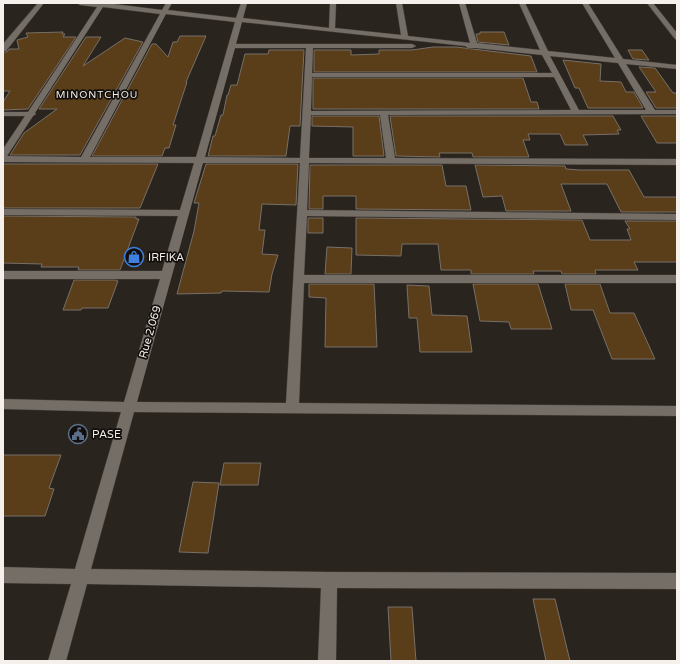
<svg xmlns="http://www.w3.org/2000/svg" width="680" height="664" viewBox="0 0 680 664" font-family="'Varela Round',sans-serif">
  <rect width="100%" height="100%" fill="#2a241e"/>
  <path fill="#5a3d19" stroke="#777068" d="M63,32L62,34H65L63,37H76L28,109L3,110V102L10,91H3V52H7L9,49H19L17,40L28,37L26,33Z
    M480,32H504L509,45L478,42L476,34H480Z
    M180,36H206L186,82H187L173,125H176L169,148H165L162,156H92L152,44H156L168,57L173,42H177Z
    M86,37H101L83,66L125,38L143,42L80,155H10L24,133L57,109H39Z
    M433,47H456L531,56L537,72H314V50H351V55L379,54V50H412Z
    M269,50H304L300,126H290L286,156H208L213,136H215L221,115H223L227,95H228L231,85H237L245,54H268Z
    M628,50H642L649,60L633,59Z
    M563,60L601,64L600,81L621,82L626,92H634L643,108H588L579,88H575Z
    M639,67L655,68L673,93H677V108H656L646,92H656Z
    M313,78H523L531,102H537L539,109H313Z
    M312,116H379L384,156H353V127L312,126Z
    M390,116H613L621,130H617L619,134L583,135L588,145H565L560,134H528L530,140H523L529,157H473L472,153H439L440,157L396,156Z
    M641,116H677V143H657Z
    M3,164H158L140,208H3Z
    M206,164H298L296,205L262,204L259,230H265L262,254L278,255L272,274L269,292L222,291L221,293L177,294L194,231L199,203H194Z
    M310,165H442L446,186H466L471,210L356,209V196H323V209H309Z
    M475,165L565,166L566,169L580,170H629L644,197H677V212H621L607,184H561L571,211H506L502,196L483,197Z
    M3,216L136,217V219H139L120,270H78L79,267H41L42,264L3,263Z
    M308,218H323V233H308Z
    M356,218L582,220L590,240H631L627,229H630L625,221H677V262H634L638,270H595L596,274H562L561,271H533L534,274H471V270H441L438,244H402L401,256L356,255Z
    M327,247L352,248L351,274H325Z
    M74,280H116L118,281L108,308H82L81,310H63Z
    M309,284H374L377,347H325L326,298L309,297Z
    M473,284H538L552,329H511L509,322L480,321Z
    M565,284H600L610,313H634L655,359H612L593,310H571Z
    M407,285L429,286L432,315L467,316L472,352H420L417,318H409Z
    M3,455H61L49,488L54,489L45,516H3Z
    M224,463H261L258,485H220Z
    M193,482L219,483L208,553L179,552Z
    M533,599H555L570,661H546Z
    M388,607H412L416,661H391Z"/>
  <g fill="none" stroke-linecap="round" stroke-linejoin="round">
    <g stroke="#453f3a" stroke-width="1">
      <path id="minor" d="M38,3H44L6,51H3V44Z
        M77,3H106L162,10L166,3H172L168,10L236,18L241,3H247L243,18L329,28L330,3H336L335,28L401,35L396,3H402L408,36L470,43L459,3H465L477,43L540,50L519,3H525L548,51L615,58L582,3H588L623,59L677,65V69L626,64L655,110H677V114L388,115L395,158L677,159V165L309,163L307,210L677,214V220L307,216L304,275H677V283H304L299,403L677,406V416L134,412L91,569L329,572L677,573V589L337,588L336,661H318L321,588L87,584L66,661H48L71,584L3,583V567L75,569L121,412L3,409V399L124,402L160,279H3V271H162L178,216L3,215V209L180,210L194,163L3,162V149L25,116H3V112H28L97,7L80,5ZM103,7L160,14L81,157L7,156L33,116L36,114L35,113ZM166,14L235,22L196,157H90ZM242,22L465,46L468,48H476L542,55L552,73H312L313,48H412L416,46L412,44H236ZM235,48H306L300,158L205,157ZM550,56L618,63L646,110H579ZM312,77H554L571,110L311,111ZM311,115H380L386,158H309ZM203,163H300L286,403L137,402Z
        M647,3H653L677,33V40L675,39Z"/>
    </g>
    <use href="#minor" fill="#756e66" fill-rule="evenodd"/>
  </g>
  <defs>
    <g id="shop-ring" transform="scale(1)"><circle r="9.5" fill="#110e0b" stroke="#3f7fe0" stroke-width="1.5"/><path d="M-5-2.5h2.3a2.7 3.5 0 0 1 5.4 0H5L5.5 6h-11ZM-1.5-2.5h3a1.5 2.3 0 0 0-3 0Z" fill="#3f7fe0"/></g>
    <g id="civic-ring" transform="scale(1)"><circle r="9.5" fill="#110e0b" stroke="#5c6f8a" stroke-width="1.5"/><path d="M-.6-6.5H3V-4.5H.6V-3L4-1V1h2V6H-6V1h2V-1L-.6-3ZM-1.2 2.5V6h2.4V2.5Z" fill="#5c6f8a"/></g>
  </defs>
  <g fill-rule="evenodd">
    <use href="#shop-ring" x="134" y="257"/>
    <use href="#civic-ring" x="78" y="434"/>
  </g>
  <g text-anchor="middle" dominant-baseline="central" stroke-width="3.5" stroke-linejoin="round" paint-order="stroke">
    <g font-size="10" letter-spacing="1" fill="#f5f0ec" stroke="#110e0b">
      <text x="97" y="95">MINONTCHOU</text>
    </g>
    <g font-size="11" fill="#f5f0ec" stroke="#110e0b" text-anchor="start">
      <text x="148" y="257">IRFIKA</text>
      <text x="92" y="434">PASE</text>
    </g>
    <g font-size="11" fill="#f5f0ec" stroke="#110e0b">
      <text transform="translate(150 332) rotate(-74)">Rue 2.069</text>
    </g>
  </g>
  <rect width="680" height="664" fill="none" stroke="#f5f0ec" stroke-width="8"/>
</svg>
